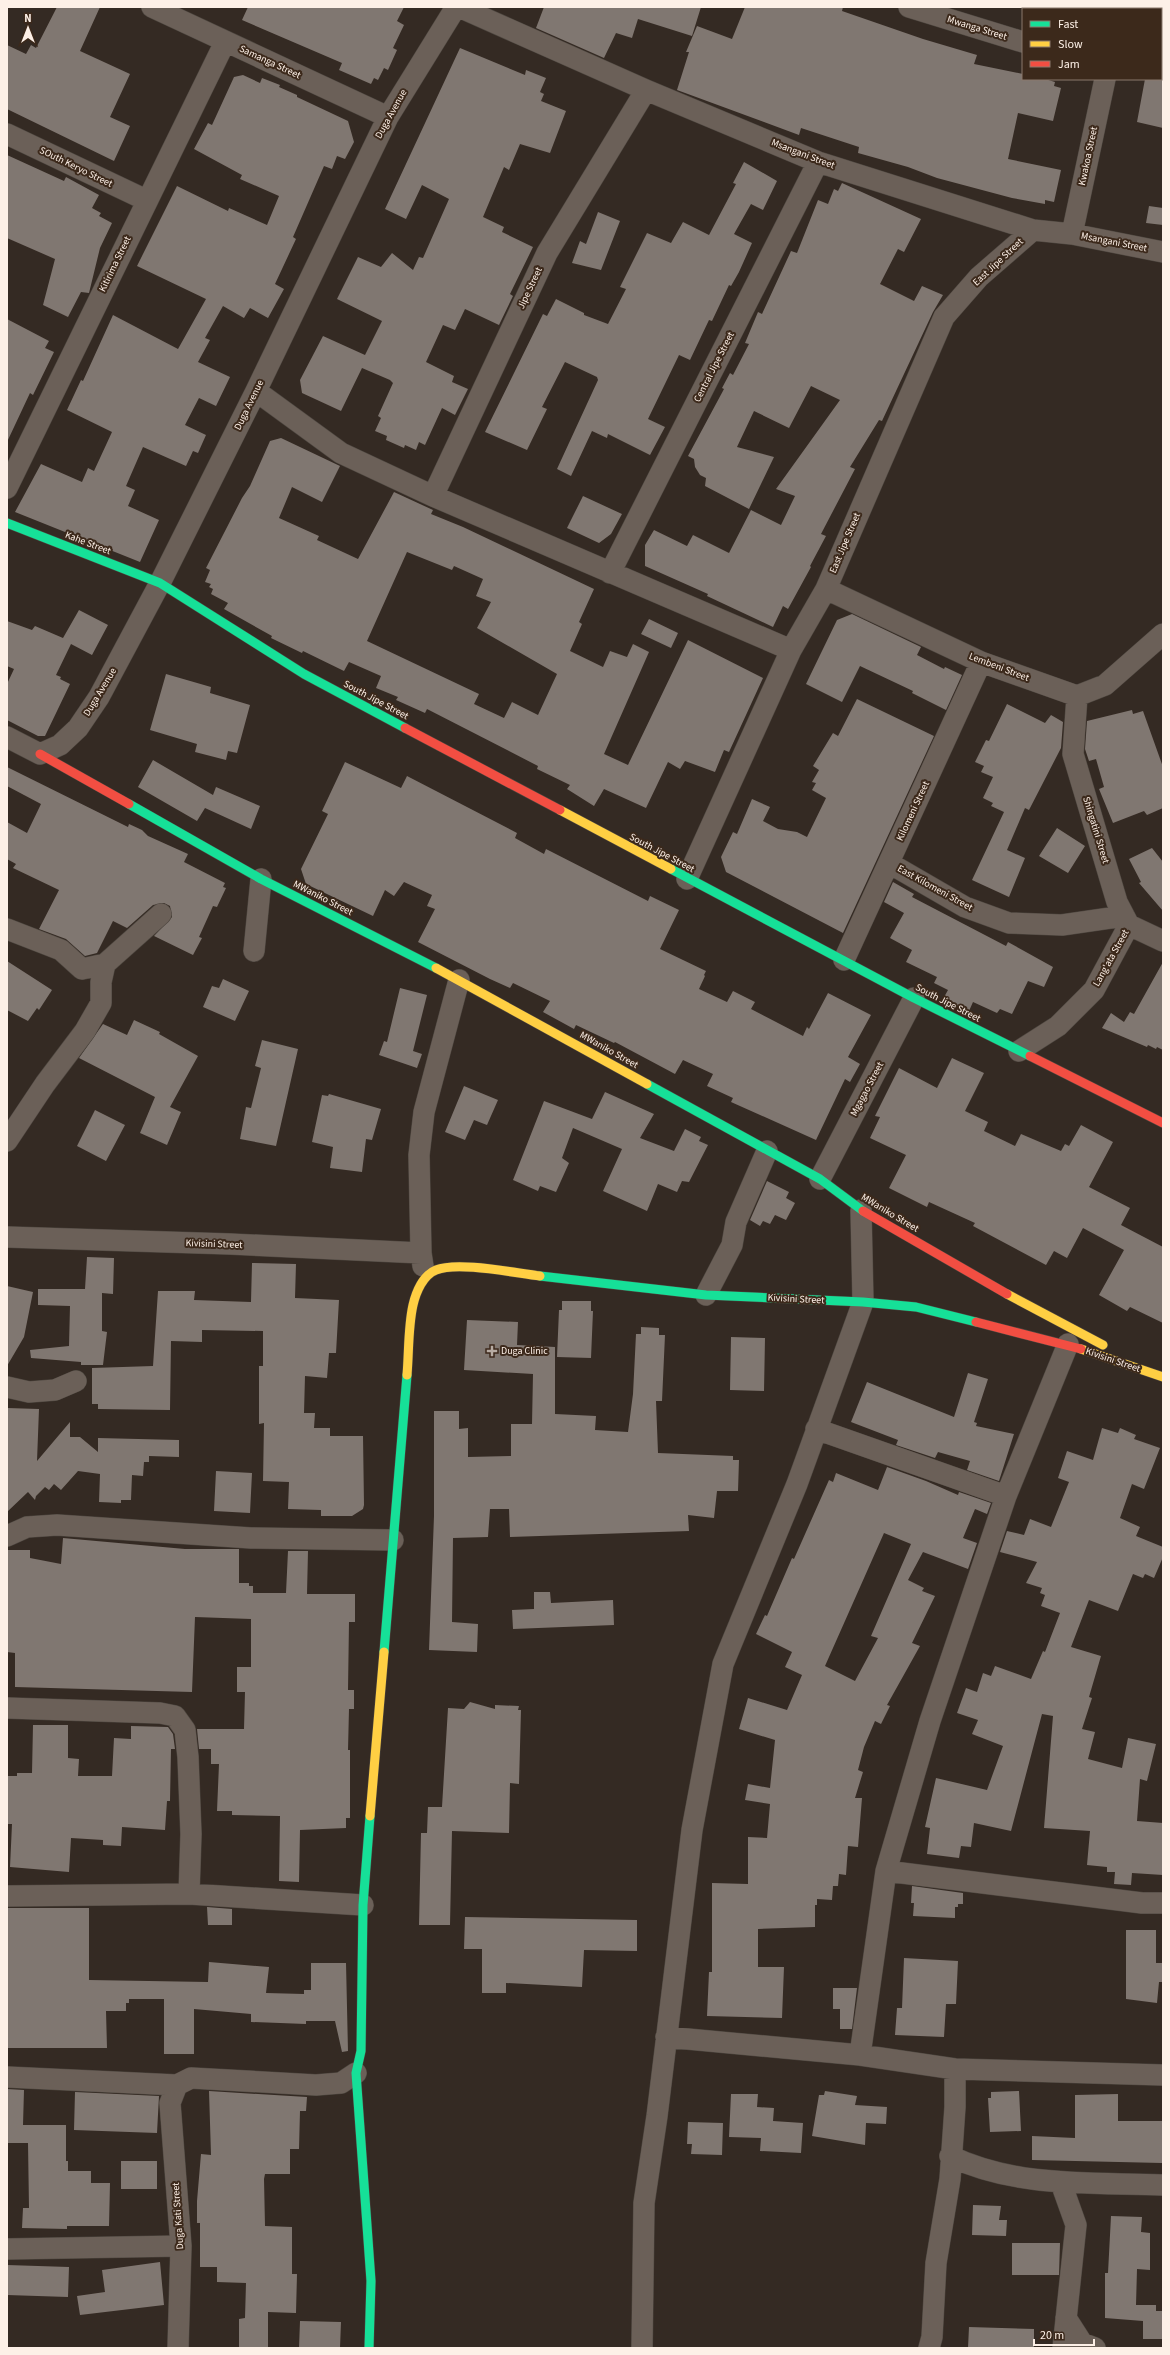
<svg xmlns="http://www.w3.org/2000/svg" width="1170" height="2355" viewBox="0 0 1170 2355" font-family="'Source Sans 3',sans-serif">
  <rect width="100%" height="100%" fill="#342a23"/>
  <path fill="#807771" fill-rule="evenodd" d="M57,7H100L80,51L130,74L110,117L130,126L114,161L7,109V45L26,54L31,45L36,48Z
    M248,7H404L397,21L404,25L393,48L397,50L388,70L384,68L378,80L374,78L371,84L339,70L342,63L242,20Z
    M544,7H701L692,36L638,19L632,38L616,33L604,58L536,28Z
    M745,7H843L842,11L923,39L977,55L974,64L1023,74V79H1045L1055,82L1054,86L1061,88L1053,121L1018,113L1008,159L1061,170L1054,202L1045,200V204L1012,198L937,178L908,167L858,153L859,147L801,128L799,135L677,90L689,52H686L697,26L732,39Z
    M460,48L525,75L526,70L546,78L540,92L544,94L541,101L566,111L550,153L520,144L509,170L504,167L483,217L504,227L502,232L533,247L510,294L513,296L499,325L465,309L455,330L443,325L426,362L454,376L452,382L468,389L455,415L442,408L425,445L419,442L416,450L405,445L404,448L386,440L387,436L375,431L381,418L378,416L393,383L390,380L362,368L341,411L302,393L300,380L323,336L365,355L382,321L337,299L358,257L381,267L392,253L413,270L419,257L423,258L449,199L422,185L406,219L385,209Z
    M243,75L260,83L262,78L280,85L279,87L297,95V97L348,121L354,142L345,159L337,156L332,169L324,166L293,237L296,239L275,284L284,289L268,318L250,308L244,318L223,306L205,338L210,340L198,362L230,377L216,406L199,398L185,425L206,435L198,453L193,451L186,466L143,447L126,486L135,490L128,506L159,520L140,562L15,512L41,464L82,482L88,468L94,471L112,432L67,410L81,380L83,381L113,315L178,349L206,299L137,266L177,186L228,211L229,208L267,225L279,196L240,179L242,175L194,149L208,123L212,125L234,77Z
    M1145,79H1163V128L1137,122Z
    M7,155L64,181L66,177L99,195L92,208L101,213L99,216L112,223L100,248L89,293L81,292L68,317L43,305L55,259L7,238Z
    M744,162L777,181L763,210L751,204L734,234L752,243L739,272L731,286L729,285L712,321L709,320L690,360L679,355L648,419L665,427L650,455L608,434L607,438L592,431L571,476L557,469L598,380L597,377L565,362L542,407L547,409L527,450L485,432L543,314L547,316L556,299L584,313V315L608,324L626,289L620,287L647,233L671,243L683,222L709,235L736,184L733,183Z
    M842,183L921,219L904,252L898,249L880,284L914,301L922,286L943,295L933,312L882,421L879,420L850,467L855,469L821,534L826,536L810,566L811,567L788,609L783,606L773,627L707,596L708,594L645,566V545L654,530L687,546L693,535L729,553L751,510L781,525L795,496L776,489L840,400L811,386L789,428L754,411L737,447L774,457L749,509L705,486L706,478L700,475L695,467L694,459L688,456L724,389L722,388L730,373L733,375L749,344L745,343L758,312L762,314L791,251L797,253L818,200L828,204L834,189L838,191Z
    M1149,206L1163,208V225L1146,223Z
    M598,212L620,221L601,270L572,263L580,241L586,244Z
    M7,319L49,341L45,348L54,352L33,395L30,393L7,442Z
    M281,438L340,466L322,502L292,487L279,518L319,536L317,540L358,559L394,492L433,510L431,514L463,527L594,589L579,622L582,624L570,651L603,667L610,651L627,657L633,644L649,652L604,754L628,765L688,640L763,678L729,752L724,750L715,772L685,761L680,769L668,762L646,808L604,789L594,806L567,789L570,785L537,769L538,766L427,709L425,713L396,700L398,697L376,688L381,676L349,662L344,671L303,651L302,653L271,638L272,636L224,609L228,603L211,594L213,589L209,587L211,584L205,582L210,570L206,568L242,498L250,486L270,441ZM407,552L452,570L454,566L483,579L476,596L491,602L477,628L557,674L538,715L512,702L504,718L474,704L479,694L367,641Z
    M583,496L622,514L611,534L599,543L567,528Z
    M79,610L108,625L92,655L71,644L56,675L61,677L60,679L70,684L45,736H38L7,720V684L14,669L7,666V621L32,630L35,626L63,638Z
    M852,614L921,647L917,655L944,669L945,667L962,675L946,710L912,693L913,691L860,666L842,702L806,684L837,620Z
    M649,619L678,633L671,648L641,634Z
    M166,674L211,687L210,693L250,705L237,753L228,751L226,760L195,752L197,744L150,730Z
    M857,699L934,736L843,933L726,872L721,857L733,832L737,834L752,799L770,807L763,821L778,829L797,832L807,837L826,798L812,790L816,783L812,782L819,770L813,766L833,733L838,736Z
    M1007,704L1045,723L1051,715L1063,722L1061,748L1029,810L1025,808L1007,850L1025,858L1009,897L972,880L1004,812L991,806L993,803L983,798L993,777L981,772L984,766L975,762L986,740L989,741Z
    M1132,710L1133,714L1143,711L1163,767V808L1147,815L1144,811L1113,823L1099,789L1104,787L1096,759L1089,761L1085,749L1087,721Z
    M153,760L213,795L216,787L260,806L251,829L205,808L197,821L138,787Z
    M345,762L401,788L407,776L517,833L515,838L544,854L546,849L648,901L650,896L679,910L660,949L706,971L704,975L705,976L699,989L727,1002L733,991L755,1002L751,1009L803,1036L807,1027L809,1029L828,993L871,1015L848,1057L860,1064L850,1082L845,1079L816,1140L731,1102L733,1098L707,1086L713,1074L683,1060L675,1074L615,1042L614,1043L576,1025L574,1029L543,1012L550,1001L513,983L510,988L490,979L418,942L435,909L427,906L432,895L404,882L394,896L385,890L373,916L306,884L301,869L328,814L322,811Z
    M7,767L128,827L129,824L142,830L148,836L188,854L184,862L225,883L223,887L226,888L217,907L213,906L199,937L202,938L193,955L154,936L172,917L170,906L164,903L153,905L127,928L113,921L97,953L85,956L66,939L39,929L59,890L13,868L16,864L7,859V822L27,833L41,804L7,786Z
    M1057,828L1085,846L1068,873L1039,856Z
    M1152,848L1163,862V911L1139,883L1141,882L1129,859Z
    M893,882L914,894L912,897L1006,946L1008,942L1053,967L1044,987L1028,981L1012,1014L1000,1009L997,1013L973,1002L969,1011L943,999L948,990L934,983L937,977L906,962L912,950L890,938L904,913L884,902Z
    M7,961L52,990L39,1010L37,1008L28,1021L7,1010Z
    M1163,962V1050L1157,1047L1156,1049L1148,1045L1147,1047L1102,1028L1111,1013L1124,1022L1130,1012L1134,1014Z
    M223,979L249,991L235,1021L203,1007L212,986L219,988Z
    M400,988L427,995L413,1051L422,1054L417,1068L379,1055L384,1041L387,1042Z
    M134,1020L160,1032L159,1034L198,1056L170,1107L181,1112L167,1145L140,1133L155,1097L79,1058L103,1024L127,1035Z
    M262,1040L298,1049L276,1146L240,1139L246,1107L251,1108L261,1068L255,1066Z
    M952,1058L984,1073L965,1111L988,1122L984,1131L1015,1146L1021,1134L1061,1151L1065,1144L1069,1146L1081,1125L1113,1142L1089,1187L1130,1208L1121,1225L1163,1247V1323L1130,1307L1127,1311L1099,1295L1124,1250L1083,1228L1067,1258L1054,1251L1046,1265L973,1226L975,1223L929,1202L927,1207L889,1188L906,1155L870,1138L880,1117L875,1116L899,1068L937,1088Z
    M464,1086L498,1100L487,1125L474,1120L465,1140L445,1132Z
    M605,1092L654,1114L640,1138L674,1151L685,1129L701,1137L699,1141L708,1145L689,1182L682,1181L677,1192L658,1184L647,1211L603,1191L622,1149L573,1128L562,1158L569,1163L556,1192L540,1186L538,1191L513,1180L544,1101L592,1119Z
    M329,1094L381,1109L372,1140L366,1139L362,1172L330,1168L333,1147L312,1142L322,1095L328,1096Z
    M95,1110L125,1125L106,1161L77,1146Z
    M767,1181L789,1192L786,1198L795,1203L786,1220L775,1215L770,1224L763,1221L760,1226L750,1220Z
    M87,1257L114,1258L113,1294L102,1293V1331L107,1332L103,1365H81V1362L31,1358L30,1350L69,1346L70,1306L38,1305V1289H85Z
    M252,1263L296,1264L295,1298L339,1300L336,1353H329L327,1378L305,1376L304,1413H315L314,1428H330V1436H363L364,1505L363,1509L352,1516H321V1510L288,1509L289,1482L263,1481L264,1423L259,1424V1366H263V1331L202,1330V1342L171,1341L170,1410L98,1409V1404H92V1368L153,1366L158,1291H195L194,1300L251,1302Z
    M7,1286L33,1292L24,1337L7,1366Z
    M562,1301H591V1311H593L591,1358L557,1357L559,1310H562Z
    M467,1320L518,1322L517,1345L555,1347V1414L596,1416L595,1430L628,1432L633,1394L636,1334H641V1327L659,1328V1335H665L662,1401H656L658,1453L733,1456V1460H739L738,1491H717L714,1518L688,1515L689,1531L510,1537L509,1509H490L488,1537L453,1538L452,1622L478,1624L477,1652L429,1650L434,1516V1411H459V1429L468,1428V1457L511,1456V1424H532L533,1374L464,1370Z
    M731,1337L765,1338L764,1391L730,1390Z
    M968,1373L988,1379L974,1422L977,1423L976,1426L1014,1434L999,1481L967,1470L970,1461L938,1452L935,1458L896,1445L898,1440L851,1422L867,1382L954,1417Z
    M7,1408L39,1409L37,1461L70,1422V1437H80L98,1452V1438L179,1440V1457L149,1456V1462H144L143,1476L132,1475L131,1500H121V1503L99,1502L100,1474L78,1471L61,1490L54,1484L49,1490L45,1487L36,1496L35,1500L28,1492L7,1512Z
    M1102,1428L1118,1433L1120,1428L1136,1435L1134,1439L1160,1448L1144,1489L1132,1484L1120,1518L1140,1527L1136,1536L1163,1547V1557L1154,1578L1145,1574L1143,1578L1133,1574L1118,1611L1089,1600L1071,1647L1101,1656L1089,1697L1092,1698L1082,1729L1095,1732L1088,1759L1122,1768L1128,1738L1156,1744L1147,1781L1140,1779L1137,1821L1163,1823V1875L1132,1873L1131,1885L1114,1884L1115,1872H1107V1867L1087,1865L1090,1831L1044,1828L1053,1716L1042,1714L1011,1831L974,1823L971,1847L961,1846L959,1858L927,1854L930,1828L925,1827L936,1778L987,1790L1003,1746L972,1734L978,1720L957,1713L966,1688L977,1692L983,1673L991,1676L995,1666L1031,1679L1043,1651L1045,1652L1060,1613L1041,1606L1045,1595L1040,1593L1042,1588L1026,1583L1037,1562L1000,1552L1007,1531L1024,1535L1030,1519L1051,1527L1069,1482L1058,1478L1067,1451L1093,1460Z
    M887,1467L926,1481L958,1495L959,1492L991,1503L987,1514L975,1509L963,1538L977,1543L968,1569L923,1552L908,1580L924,1588L922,1591L935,1596L912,1643L920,1646L887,1705L890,1706L881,1724L875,1721L864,1747L858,1770L863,1772L855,1798H862L858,1847L848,1846L846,1875L839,1874L838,1886H833L832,1900L817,1899V1905H815V1927L758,1929V1967H784L782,2018L707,2016L709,1972H712V1883L748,1884V1837L767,1838L770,1804L745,1800L748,1784L770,1788L775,1740L739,1729L748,1698L787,1710L802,1675L785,1667L792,1652L756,1634L765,1615L767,1616L792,1558L794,1559L829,1480L833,1482L836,1473L878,1490ZM884,1533L911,1544L871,1636L878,1638L855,1681L825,1666Z
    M216,1471L252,1473L250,1513L214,1511Z
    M63,1538L185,1549H239V1583H249V1586H253V1593H286L288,1551H308L307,1594H355V1622H349L348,1690H354V1709H349L348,1750H350V1818H346V1828L300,1830L299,1882L279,1881L280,1816L232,1815V1811H217L219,1764H211V1749H199L197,1729H244L245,1692H237V1667H251V1619L195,1617L192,1692L15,1687V1653L7,1652V1550H30V1558L61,1564Z
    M534,1592H550L551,1603L613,1600L614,1625L513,1629L512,1610L534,1609Z
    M470,1702L495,1709V1705L519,1706L518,1710H521L519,1784L510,1783L509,1833L452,1831L450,1925H419L421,1833H427L428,1807H442L448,1708L464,1709Z
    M33,1725H68V1758L79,1759L78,1776H112L114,1738L131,1739V1726L168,1727L173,1734L175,1749H171L170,1801H167L165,1830L122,1827L121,1846L103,1845V1840L71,1838L69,1872L10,1867L12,1824H7V1776H17V1773H32Z
    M912,1886L963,1893V1904H958V1907H955V1918L913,1916L914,1903H911Z
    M207,1907L232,1909V1925H208Z
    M7,1908H89V1980L208,1982L209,1962L269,1967L266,1993L304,1994V1990H311V1963H346L348,2051L342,2052L335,2021H306V2024L251,2022V2014L194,2009V2054H164V1999H129V2003H126V2011H106L107,2048H7Z
    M465,1917L637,1920V1951L584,1950L582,1987L506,1983V1993H482V1949H464Z
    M1126,1930H1156V1963H1163V1982H1159L1157,2003L1126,1999Z
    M904,1958L958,1961L956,2004H946L944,2037L895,2035L897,2008H902Z
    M833,1988H857L852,2029H840V2009H833Z
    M7,2089L24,2090L23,2125H66V2161H68V2171H91V2183H110L109,2226H67V2229L22,2228L23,2208H29L28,2143H7Z
    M209,2091L307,2097L306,2111H300L299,2149H290V2174H265L264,2179L265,2226L292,2227V2274H297L296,2313L268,2312V2348H239V2319L245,2318L246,2283L217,2282V2267H200V2223H197V2201L201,2154L211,2155Z
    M825,2091L857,2096L855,2105L887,2107L886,2124L866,2123L865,2145L812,2136L819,2095H824Z
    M1019,2091L1021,2131L990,2132L988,2098H991V2092Z
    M75,2092L159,2096L157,2133L74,2130Z
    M731,2094H758L757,2107L774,2108L773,2121L803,2123L801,2153L760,2151L761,2138L729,2137Z
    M1118,2094V2121H1162V2163L1032,2160V2136L1075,2138V2095Z
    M688,2122L723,2123L722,2155L691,2154L692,2144H687Z
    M121,2161H157V2189H121Z
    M973,2205L1001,2206L999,2220H1007L1006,2236L972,2235Z
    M1111,2216L1142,2217L1141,2232L1150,2233V2270L1137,2269L1136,2305H1156V2311H1163V2339H1143V2321L1105,2318V2273H1108Z
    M1012,2243H1060L1059,2275H1012Z
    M160,2262L164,2305L80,2315L77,2296L105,2292L102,2270Z
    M7,2265L69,2267L68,2297L7,2295Z
    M300,2321L341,2322L340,2348H299Z
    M969,2327L1034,2329V2348H968Z"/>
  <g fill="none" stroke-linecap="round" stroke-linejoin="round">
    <g stroke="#4e4740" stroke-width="22">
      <path id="street" d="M152,7L388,117
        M459,7L646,90L818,162L1033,230L1072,234L1163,252
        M909,7L1023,42
        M1116,9L1117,7
        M7,134L146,200
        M1072,234L1105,79
        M256,391L341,453L433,496L791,650
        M7,488L225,42
        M433,496L547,253L646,90
        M610,573L818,162
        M826,589L981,662L1077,696L1105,685L1163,634
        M1077,696L1073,754L1117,902L1129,925L1163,941
        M7,737L40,754L60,745L78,728L99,697L160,583L256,391L388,117L456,7
        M889,863L965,907L1009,923L1062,925L1124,916
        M687,879L791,650L826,589L944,317L979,277L1033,230
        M7,929L61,950L82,969L105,964
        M254,951L261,879
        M844,960L981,662
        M1019,1051L1058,1026L1094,990L1129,925
        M7,1141L45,1084L85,1031L101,1003V982L105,964L161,914
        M820,1179L914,998
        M7,1237L230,1244L421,1253
        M423,1266L421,1253L419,1155L424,1112L459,980
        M706,1295L732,1245L736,1222L767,1151
        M7,1387L29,1392L55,1390L76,1381
        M816,1429L1006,1496
        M7,1536L27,1527L57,1525L251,1538L393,1540
        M7,1708L160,1713L175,1716L185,1730L188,1757L191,1834L189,1894
        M886,1871L1142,1903H1163
        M7,1896L189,1894L363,1905
        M666,2037L860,2055L955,2069L1163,2075
        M860,2055L886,1871L930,1721L1006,1496L1068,1344
        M7,2077L177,2085L191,2078L316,2085L341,2083L356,2073
        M177,2085L170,2103L181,2246L178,2348
        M950,2156C1017,2188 1091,2182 1163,2185
        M1061,2183L1076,2225L1063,2348
        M7,2249L181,2246
        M1066,2318L1082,2343L1095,2348
        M642,2348L644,2203L657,2116L692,1830L723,1664L797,1484L863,1302L861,1210
        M929,2348L932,2337L936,2263L950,2179L955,2107V2069"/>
    </g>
    <g stroke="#4e4740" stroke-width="10">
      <path id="fast" d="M7,523L160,583L304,674L405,728
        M129,804L261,879L436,968
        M671,869L914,998L1030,1056
        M647,1084L820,1179L863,1211
        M540,1276L706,1295L863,1302L916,1307L976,1322
        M384,1652L407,1375
        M369,2348L371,2281L356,2073L361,2051L363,1905L370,1816"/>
    </g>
    <g stroke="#4e4740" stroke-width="10">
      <path id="slow" d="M560,810L671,869
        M436,968L647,1084
        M1007,1294L1103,1345
        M1081,1349L1163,1377
        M407,1375C409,1352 408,1327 413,1305C416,1292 423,1275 436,1270C458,1261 514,1273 540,1276
        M370,1816L384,1652"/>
    </g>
    <g stroke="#4e4740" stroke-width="10">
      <path id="jam" d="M405,728L560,810
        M40,754L129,804
        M1030,1056L1163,1123
        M863,1211L1007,1294
        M976,1322L1081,1349"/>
    </g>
    <use href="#street" stroke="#6b6058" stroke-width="21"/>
    <use href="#fast" stroke="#16e098" stroke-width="9"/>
    <use href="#slow" stroke="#ffcf43" stroke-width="9"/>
    <use href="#jam" stroke="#f24e42" stroke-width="9"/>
  </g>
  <path fill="#b7aba2" stroke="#3c291b" stroke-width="1.5" d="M490 1345h4v4h4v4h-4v4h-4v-4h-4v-4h4z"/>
  <g text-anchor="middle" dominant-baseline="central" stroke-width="4" stroke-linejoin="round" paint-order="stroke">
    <g font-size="10" fill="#fdf0e7" stroke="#3c291b">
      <text transform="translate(977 28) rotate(17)">Mwanga Street</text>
      <text transform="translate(270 62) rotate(25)">Samanga Street</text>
      <text transform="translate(391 114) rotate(-61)">Duga Avenue</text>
      <text transform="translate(803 154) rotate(21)">Msangani Street</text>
      <text transform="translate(1088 156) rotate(-78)">Kwakoa Street</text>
      <text transform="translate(76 167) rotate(26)">SOuth Keryo Street</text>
      <text transform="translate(1114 242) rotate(11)">Msangani Street</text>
      <text transform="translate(998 262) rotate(-43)">East Jipe Street</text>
      <text transform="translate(115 264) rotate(-64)">Kitirima Street</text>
      <text transform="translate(530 288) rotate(-65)">Jipe Street</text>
      <text transform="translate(714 367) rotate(-63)">Central Jipe Street</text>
      <text transform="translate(249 405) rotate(-64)">Duga Avenue</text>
      <text transform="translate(88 543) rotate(21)">Kahe Street</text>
      <text transform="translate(845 543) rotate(-67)">East Jipe Street</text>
      <text transform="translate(999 667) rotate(21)">Lembeni Street</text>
      <text transform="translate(100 692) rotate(-59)">Duga Avenue</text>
      <text transform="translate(376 700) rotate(28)">South Jipe Street</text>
      <text transform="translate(913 811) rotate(-65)">Kilomeni Street</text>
      <text transform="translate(1096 830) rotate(73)">Shingatini Street</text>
      <text transform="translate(662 853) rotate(28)">South Jipe Street</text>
      <text transform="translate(935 888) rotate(29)">East Kilomeni Street</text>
      <text transform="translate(323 898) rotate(27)">MWaniko Street</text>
      <text transform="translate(1111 958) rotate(-61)">Lang'ata Street</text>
      <text transform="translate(948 1003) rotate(27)">South Jipe Street</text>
      <text transform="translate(609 1050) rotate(29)">MWaniko Street</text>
      <text transform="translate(867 1089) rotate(-62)">Mgagao Street</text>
      <text transform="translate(890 1213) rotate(31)">MWaniko Street</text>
      <text transform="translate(214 1244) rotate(2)">Kivisini Street</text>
      <text transform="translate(796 1299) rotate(3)">Kivisini Street</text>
      <text transform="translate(1113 1360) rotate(19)">Kivisini Street</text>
      <text transform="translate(178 2216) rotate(-94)">Duga Kati Street</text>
    </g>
    <g font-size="10" fill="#fdf0e7" stroke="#3c291b" text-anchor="start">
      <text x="501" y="1351">Duga Clinic</text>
    </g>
  </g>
  <rect width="1170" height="2355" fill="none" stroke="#fdf0e7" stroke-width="16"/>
  <rect x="1022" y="8" width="140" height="72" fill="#3c291b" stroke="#89796d"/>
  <rect x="1030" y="21" width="20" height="6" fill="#16e098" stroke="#89796d"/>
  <text x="1058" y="28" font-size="12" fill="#fdf0e7">Fast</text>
  <rect x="1030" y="41" width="20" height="6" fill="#ffcf43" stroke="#89796d"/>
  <text x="1058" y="48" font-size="12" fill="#fdf0e7">Slow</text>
  <rect x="1030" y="61" width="20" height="6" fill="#f24e42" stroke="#89796d"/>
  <text x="1058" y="68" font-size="12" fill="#fdf0e7">Jam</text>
  <g transform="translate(28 28)" stroke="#3c291b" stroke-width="3" paint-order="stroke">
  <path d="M0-3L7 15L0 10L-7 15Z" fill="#fdf0e7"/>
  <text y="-6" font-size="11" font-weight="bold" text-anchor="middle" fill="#fdf0e7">N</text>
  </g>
  <path d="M1034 2339v6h60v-6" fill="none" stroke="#fdf0e7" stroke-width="2"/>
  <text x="1040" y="2339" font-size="12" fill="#fdf0e7" stroke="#3c291b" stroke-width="3" paint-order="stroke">20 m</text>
</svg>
